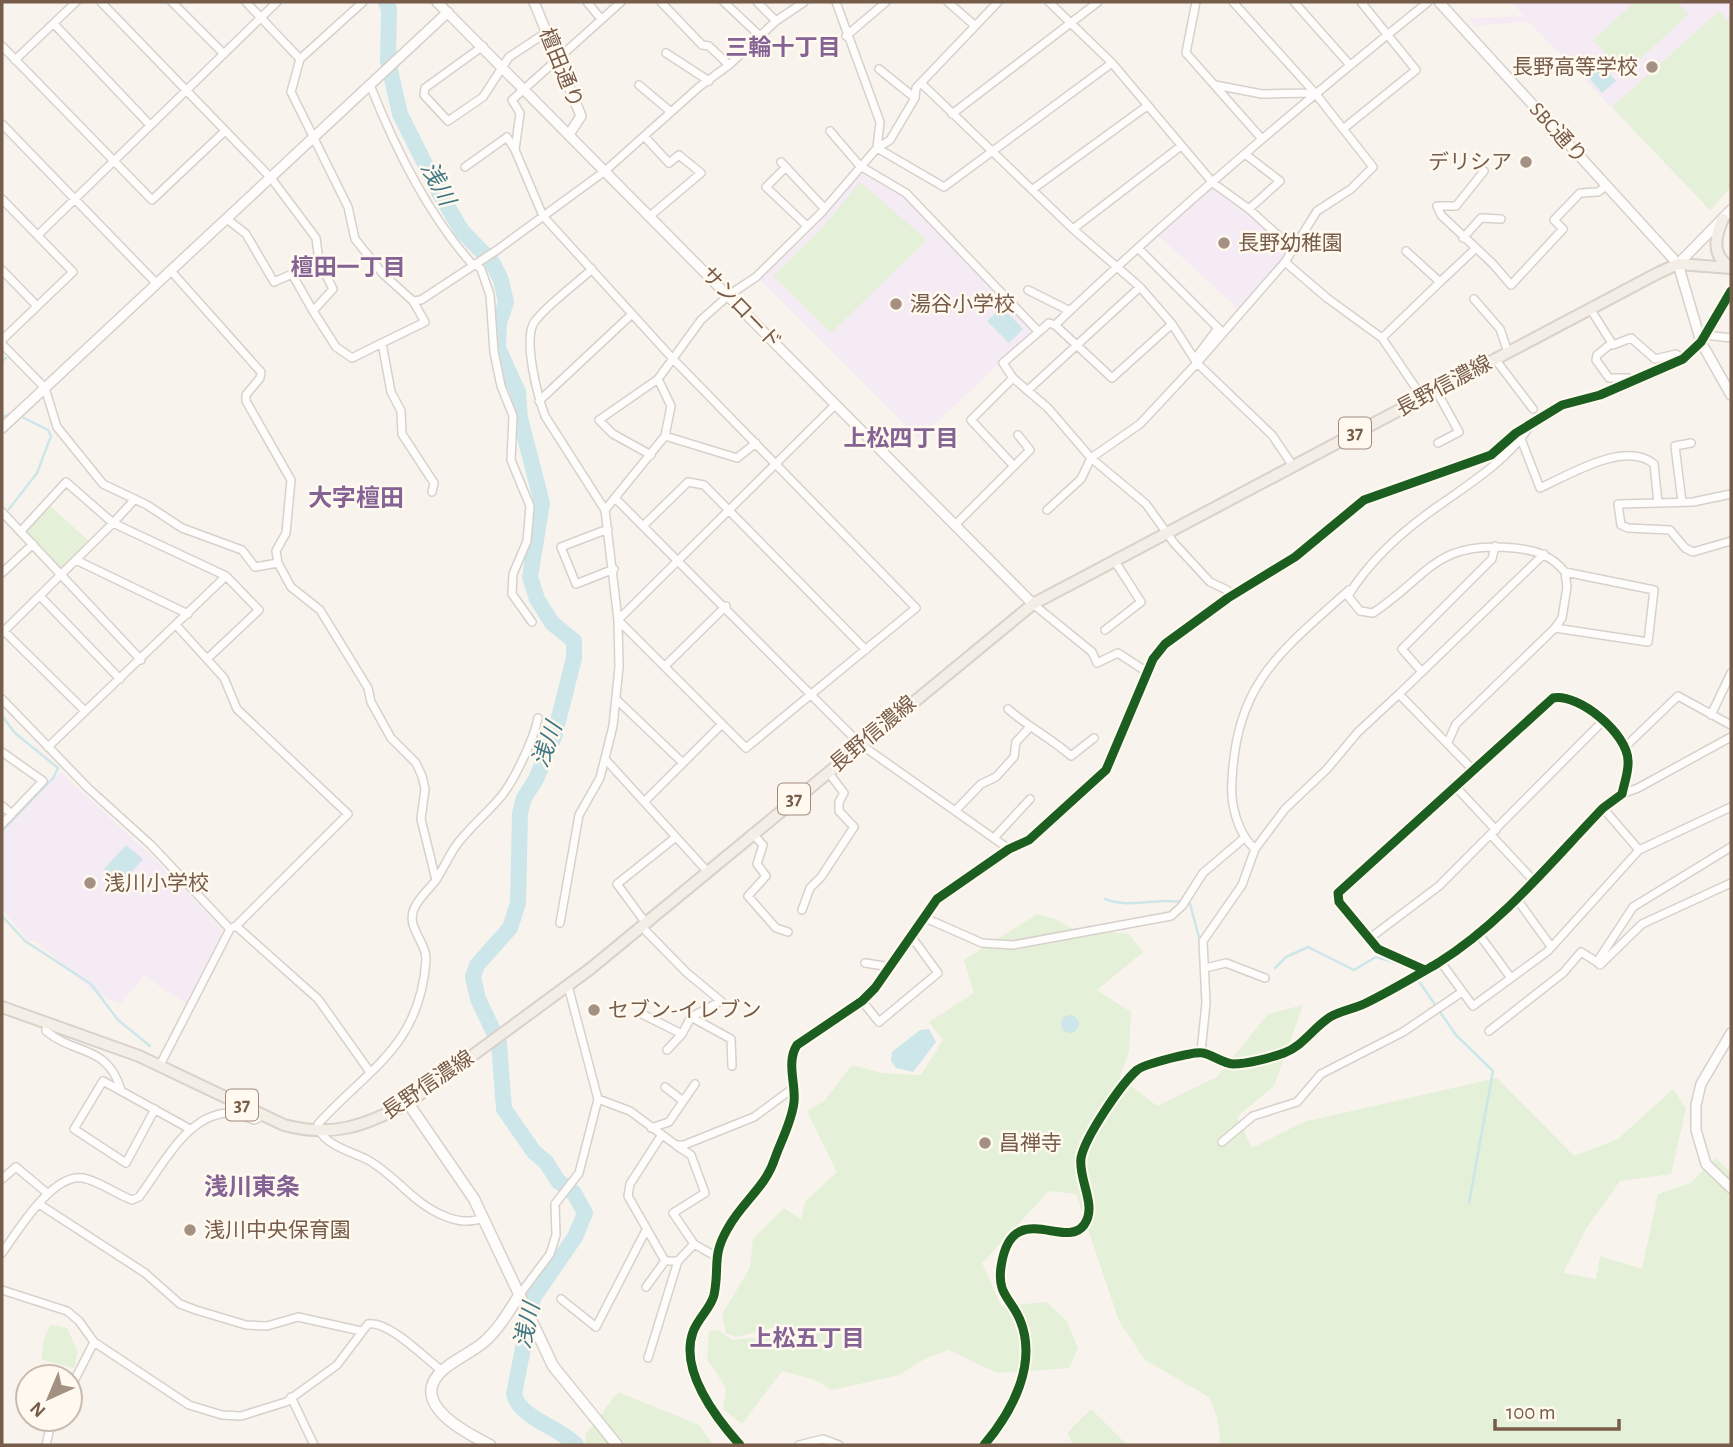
<svg xmlns="http://www.w3.org/2000/svg" width="1733" height="1447" viewBox="0 0 1733 1447" font-family="'Alegreya Sans','Noto Sans JP',sans-serif">
  <rect width="100%" height="100%" fill="#f8f4ed"/>
  <path fill="#f5ebf4" d="M1512,2H1731V187L1710,210L1529,22L1480,25L1478,28L1469,18L1524,16Z
    M860,173L906,198L1031,327L1028,337L919,439L760,280L815,227Z
    M1213,188L1248,211L1290,250L1239,310L1158,235Z
    M60,772L153,857L223,930L186,1004L144,976L120,1004L95,993L36,941H28L2,909V830Z"/>
  <path fill="#e4f0d7" d="M1635,2H1677L1689,14L1625,73L1593,40Z
    M1719,11L1731,24V187L1710,210L1612,107Z
    M860,182L927,240L831,333L773,276L823,227Z
    M49,505L90,542L63,571L23,532Z
    M1037,914L1055,919L1073,929L1129,934L1143,952L1097,990L1131,1012L1129,1052L1120,1077L1157,1106L1217,1077L1268,1014L1303,1005L1274,1086L1237,1117L1252,1148L1303,1122L1497,1078L1574,1156L1618,1139L1673,1089L1686,1108L1671,1174L1620,1181L1586,1229L1563,1273L1596,1279L1600,1256L1642,1269L1658,1194L1691,1183L1715,1158L1731,1172V1445H1221L1217,1417L1209,1397L1145,1360L1119,1321L1076,1194L1049,1191L982,1263L1001,1306L1046,1302L1066,1320L1078,1348L1069,1368L997,1373L949,1350L926,1358L899,1375L832,1390L815,1380L782,1371L742,1424L723,1409L726,1388L707,1359L709,1331L718,1330L732,1340L772,1336L780,1326L736,1337L726,1333L722,1314L750,1268L753,1239L784,1208L801,1220L805,1202L837,1172L807,1111L824,1101L852,1065L882,1073L921,1075L943,1040L929,1022L974,993L964,960Z
    M50,1325L67,1328L78,1352L74,1368L42,1360L43,1342Z
    M618,1392L699,1425L713,1445H585L586,1434Z
    M1091,1409L1127,1445H1074L1067,1433Z"/>
  <path fill="#cde6ea" d="M1596,58L1616,81L1602,93L1582,70Z
    M1002,307L1023,329L1009,343L987,321Z
    M126,845L143,859L121,884L104,869Z
    M1061 1024a9 9 0 1 1 18 0a9 9 0 1 1-18 0Z
    M929,1029L936,1042L913,1072L896,1068L891,1061L892,1052L920,1030Z"/>
  <g fill="none" stroke-linecap="round" stroke-linejoin="round">
    <path stroke="#cde6ea" stroke-width="2.5" d="M2,361L6,358
      M2,417L12,414
      M9,509L37,473L51,436L48,430L22,417
      M2,716L15,733L58,768L53,778L2,831
      M1105,899C1134,910 1160,895 1190,904L1200,941
      M2,916L25,941L91,984L118,1020L150,1046
      M1275,968L1286,957L1308,947L1354,970L1376,957L1409,967L1456,1035L1493,1071L1469,1203
      M1235,970L1248,976"/>
    <path stroke="#cde6ea" stroke-width="16" d="M386,2L389,9L388,61L400,114L440,194L462,231L492,262L501,280L506,302L499,323L498,348L518,392L520,418L542,503L530,577L537,599L552,623L574,641V658L554,737L536,779L524,798L520,813L518,903L510,928L477,965L473,977L478,999L499,1043L504,1109L534,1152L546,1162L558,1181L574,1193L585,1213L575,1237L533,1298L514,1394C520,1419 560,1427 576,1445"/>
    <g stroke="#d7d1cb" stroke-width="10">
      <path id="minor" d="M101,2L271,178L316,238L319,261L333,289L313,311L336,347L352,358L382,343
        M172,2L224,54
        M246,2L300,59
        M363,2L300,59L291,92L348,207L355,239L383,274L413,301L425,322L382,343L391,392L401,411L402,434L434,483L432,492
        M587,2L601,19
        M661,2L702,45L709,46L729,65
        M724,2L761,37
        M757,2L776,21
        M836,2L880,122L877,148
        M948,2L973,24
        M1049,2L1112,63L1213,183L1249,209L1293,249
        M1196,2L1186,53L1262,139
        M1294,2L1350,65
        M54,24L150,125
        M846,36L886,2
        M2,46L152,200L225,131
        M483,46L425,88L424,95L448,121L483,97L509,57L547,32
        M666,53L709,81
        M15,60L76,2
        M879,69L915,98
        M921,83L1073,229L1140,287L1172,324L1197,363L1272,435L1293,466
        M370,85C395,148 427,214 473,265
        M639,85L671,112
        M1215,85L1262,94L1314,93
        M952,114L1098,2
        M2,124L157,284
        M1343,129L1416,70L1361,2
        M830,131L860,166L906,193L1037,330
        M644,136L669,163L679,155L701,173L650,216
        M877,148L944,187L1112,63
        M1245,154L1280,181L1249,209
        M781,162L824,208
        M465,167L507,137L515,150
        M786,167L766,187L807,226
        M1484,171L1456,206H1437L1441,215L1493,264L1511,285L1563,229L1554,220L1580,193L1598,192L1606,186
        M1033,189L1147,106
        M2,199L73,272L2,340
        M227,219L246,234L274,282L292,274L313,311
        M1073,229L1181,146
        M38,235L277,2
        M1463,238L1481,218L1501,219
        M1138,248L1223,333
        M1406,251L1440,282L1475,249
        M1285,262L1327,298L1382,338L1422,397
        M475,264L481,269L490,295L494,352L501,386L513,416L511,460L530,506L527,541L513,574L512,594L532,622
        M2,270L36,305
        M171,271L261,372L260,378L246,395V401L291,480L286,533L276,551L278,563L291,587L320,610L368,688L371,702L391,738L416,763L422,776L425,789L421,819L436,880
        M1028,290L1070,311
        M1474,299L1500,329L1508,352
        M413,301L421,300L497,250L605,171L699,87L729,65L776,21L804,2
        M1591,310L1613,345L1631,338L1655,359L1676,354L1683,359
        M1055,325L1112,378L1172,324
        M1705,335L1731,338
        M1382,338L1440,282
        M1612,343L1597,355L1596,360L1609,378H1628L1630,382
        M2,344L45,388L57,427L103,484L147,505L182,528L242,550L255,567L278,563
        M1197,356L1218,328
        M1495,359L1533,409
        M1013,378L971,420L1014,466
        M1028,390L1140,287
        M1436,390L1459,432L1438,443
        M539,401L632,314
        M665,436L737,458L756,443
        M1521,439L1540,488C1569,475 1625,440 1654,464L1658,503L1618,504L1621,525L1628,528L1670,530L1685,548L1693,552L1731,541
        M651,455L613,434L599,420L658,379
        M616,499L860,744L1009,849
        M1682,502L1675,446L1691,443
        M1658,503L1693,502L1731,494
        M605,510L665,436L671,406L658,379L701,320L729,295L756,277L821,213L877,148L890,140L915,98L916,88L998,2
        M1047,510L1081,479L1091,458L1140,424L1197,363L1285,262L1317,211L1351,189L1373,167L1315,93L1233,2
        M2,512L141,660
        M645,524L688,482L704,485L866,650
        M955,525L1030,450L1018,435
        M608,529L561,547L576,584L614,569
        M21,531L66,482L113,523L135,499
        M76,560L188,614
        M2,573L33,544
        M40,596L120,679
        M1228,598L1227,590L1210,582L1174,543L1146,504L1091,458L1048,408L1013,378L1003,363L1049,323L1055,325C1174,211 1300,105 1428,2
        M1033,604L1092,652L1097,663L1118,653L1147,672
        M618,620L746,748L916,608L673,359L543,216L515,150L520,113L512,100L621,2
        M618,620L836,404
        M176,625L224,678L237,709L348,814L236,926
        M1555,628L1648,642L1654,590L1565,572
        M1105,630L1141,602L1114,560
        M4,631L85,711
        M2,633L113,523L226,576L48,747
        M207,659L259,610L226,576
        M665,666L726,606
        M1422,672L1402,649L1492,559L1495,546
        M1399,694L1544,554
        M2,699L88,788L151,845L230,929
        M617,700L683,763
        M1008,709C1028,727 1051,738 1071,756L1094,738
        M1711,715L1731,673
        M1448,742L1456,724L1555,628L1562,618L1567,587L1565,572C1551,555 1535,550 1514,548C1435,540 1429,576 1373,613L1360,611L1348,596C1371,558 1407,527 1444,502C1475,480 1508,459 1529,427
        M1625,747L1678,696L1731,725
        M2,752L43,781L2,824
        M606,760L706,870
        M1454,785L1496,830
        M1622,794L1638,788L1731,737
        M645,801L721,725
        M2,806L12,814
        M1603,808L1639,850L1731,807
        M956,810L981,784L996,777L1014,757L1016,742L1029,728
        M752,833L763,845L757,864L766,876L748,896L776,928L788,932
        M1491,835L1533,880
        M994,838L1030,799
        M1255,849C1237,833 1230,803 1232,780C1237,682 1280,652 1349,590
        M1516,898L1550,945
        M802,910L810,888L821,877L854,827L839,811V802L844,793L828,772
        M923,917L982,943L1013,945L1171,916L1182,906L1203,873L1243,839
        M645,922L617,884L676,837
        M560,923L579,815L600,778L613,726L619,667L618,620L605,510L545,416C538,397 522,338 535,321C550,302 574,286 592,269
        M641,926L687,973L721,1001L691,1017L682,1034L667,1050
        M234,927L236,926L318,999L370,1072
        M1478,933L1511,978
        M1370,938L1439,886L1603,721
        M1440,961L1473,1006L1548,951L1639,850
        M1597,962L1600,965L1642,924L1731,883
        M865,963L891,967
        M1205,968L1226,963L1265,978
        M862,1001L879,1022L938,973L911,936
        M642,1014L682,1034
        M691,1017L731,1039L732,1066
        M47,1022L46,1031C76,1056 107,1044 121,1090
        M1489,1031L1563,973L1581,952L1597,962L1633,907L1731,847
        M1201,1052L1206,1003L1203,941L1242,885L1255,849L1285,809L1327,769L1358,732L1399,694L1472,769
        M160,1065L230,929
        M665,1087L683,1101
        M598,1099L630,1111L676,1145H684L754,1117L792,1089
        M155,1109L126,1163L74,1129L103,1081L190,1129
        M651,1128L669,1122L695,1084
        M661,1136L630,1184L628,1196L665,1261H678
        M1222,1142L1253,1116L1297,1102L1321,1074L1403,1032L1462,992
        M677,1146L691,1155L705,1193L673,1213L694,1244
        M2,1179L16,1167L47,1193
        M39,1204L145,1273L180,1304L196,1310L246,1325L267,1326L298,1317L361,1331
        M484,1218C468,1223 458,1222 442,1215C413,1203 395,1175 368,1160C353,1152 319,1144 318,1124C369,1068 420,1046 426,960C427,941 403,926 416,905C421,896 430,888 436,880C443,869 448,858 455,847C468,829 484,816 498,800C513,784 534,739 538,718
        M2,1253C18,1231 52,1173 83,1178C99,1181 116,1194 132,1200L139,1197C162,1167 186,1115 228,1113C236,1112 246,1117 254,1120L262,1116
        M646,1287L665,1261
        M2,1290L67,1311L79,1321L94,1342L189,1405L222,1415L241,1416L286,1402L337,1365L368,1324C388,1320 425,1358 442,1371
        M520,1294L550,1254L556,1235L555,1204L579,1173L598,1099L568,986
        M561,1299L596,1327L645,1232
        M648,1358L678,1261L694,1244L715,1256
        M70,1389L94,1342
        M291,1397L314,1445
        M46,1445L52,1419
        M740,1445C716,1418 679,1371 693,1332C698,1318 711,1308 714,1295C720,1266 711,1257 728,1228C742,1202 766,1187 775,1158C781,1141 792,1121 794,1102C796,1084 786,1062 797,1045L862,1001L875,988L937,899L1009,849L1029,840L1106,770L1153,659L1165,644L1228,598L1295,557L1364,500L1491,455L1516,433L1562,405L1600,395L1683,359L1701,342L1731,291
        M799,1445L823,1439L839,1445
        M984,1445C1012,1412 1038,1364 1020,1320C1011,1298 997,1295 1001,1267C1011,1196 1065,1251 1084,1225C1098,1206 1078,1180 1081,1158C1085,1137 1121,1084 1137,1070C1144,1064 1195,1051 1203,1053C1213,1055 1222,1063 1233,1064C1247,1064 1270,1058 1284,1053C1303,1046 1313,1028 1330,1017C1340,1011 1353,1009 1364,1004C1389,992 1414,977 1438,963C1502,923 1551,862 1603,808L1622,794C1624,784 1629,771 1628,761C1628,734 1579,693 1553,698L1338,893L1339,902L1378,949L1425,970"/>
    </g>
    <g stroke="#d7d1cb" stroke-width="12">
      <path id="tertiary" d="M437,2L1033,604
        M534,2L581,116L570,133
        M1439,2L1678,264L1701,342L1731,395
        M1678,264L1731,210
        M2,428L448,12
        M1731,1033L1701,1084L1696,1105V1130L1706,1164L1731,1188"/>
    </g>
    <g stroke="#d8d1ca" stroke-width="13">
      <path id="secondary" d="M408,1103L474,1199L553,1366L617,1445
        M490,1445C466,1433 405,1402 444,1369C456,1359 472,1352 484,1342C499,1329 509,1311 520,1294"/>
    </g>
    <g stroke="#dad1ca" stroke-width="14">
      <path id="primary" d="M1723,219C1715,236 1711,257 1731,267
        M2,1007L139,1056L284,1125C332,1138 365,1126 408,1103L590,969L1033,604L1658,273L1678,264L1731,268"/>
    </g>
    <use href="#minor" stroke="#fefdfc" stroke-width="7"/>
    <use href="#tertiary" stroke="#fefdfc" stroke-width="9"/>
    <use href="#secondary" stroke="#fefdfc" stroke-width="10"/>
    <use href="#primary" stroke="#f3eee6" stroke-width="10"/>
    <g stroke="#fff9ef" stroke-width="13">
      <path id="cycleway" d="M740,1445C716,1418 679,1371 693,1332C698,1318 711,1308 714,1295C720,1266 711,1257 728,1228C742,1202 766,1187 775,1158C781,1141 792,1121 794,1102C796,1084 786,1062 797,1045L862,1001L875,988L937,899L1009,849L1029,840L1106,770L1153,659L1165,644L1228,598L1295,557L1364,500L1491,455L1516,433L1562,405L1600,395L1683,359L1701,342L1731,291
        M984,1445C1012,1412 1038,1364 1020,1320C1011,1298 997,1295 1001,1267C1011,1196 1065,1251 1084,1225C1098,1206 1078,1180 1081,1158C1085,1137 1121,1084 1137,1070C1144,1064 1195,1051 1203,1053C1213,1055 1222,1063 1233,1064C1247,1064 1270,1058 1284,1053C1303,1046 1313,1028 1330,1017C1340,1011 1353,1009 1364,1004C1389,992 1414,977 1438,963C1502,923 1551,862 1603,808L1622,794C1624,784 1629,771 1628,761C1628,734 1579,693 1553,698L1338,893L1339,902L1378,949L1425,970"/>
    </g>
    <use href="#cycleway" stroke="#1b5e20" stroke-width="9"/>
  </g>
  <g fill="#a59183" stroke="#fff9ef" stroke-width="2.5">
    <circle cx="1652" cy="67" r="7"/>
    <circle cx="1526" cy="162" r="7"/>
    <circle cx="1224" cy="243" r="7"/>
    <circle cx="896" cy="304" r="7"/>
    <circle cx="90" cy="883" r="7"/>
    <circle cx="594" cy="1010" r="7"/>
    <circle cx="985" cy="1143" r="7"/>
    <circle cx="190" cy="1230" r="7"/>
  </g>
  <g text-anchor="middle" dominant-baseline="central" stroke-width="5" stroke-linejoin="round" paint-order="stroke">
    <g fill="#fff9ef" stroke="#a08b7c" stroke-width="2">
      <rect x="1339" y="417.5" width="32" height="31" rx="5"/>
      <rect x="778" y="783.5" width="32" height="31" rx="5"/>
      <rect x="226" y="1089.5" width="32" height="31" rx="5"/>
    </g>
    <g font-size="19" font-weight="bold" fill="#785c4a">
      <text x="1355" y="433">37</text>
      <text x="794" y="799">37</text>
      <text x="242" y="1105">37</text>
    </g>
    <g font-size="21" fill="#785c4a" stroke="#fff9ef" text-anchor="start">
      <text x="1638" y="67" text-anchor="end">長野高等学校</text>
      <text x="1512" y="162" text-anchor="end">デリシア</text>
      <text x="1238" y="243">長野幼稚園</text>
      <text x="910" y="304">湯谷小学校</text>
      <text x="104" y="883">浅川小学校</text>
      <text x="608" y="1010">セブン-イレブン</text>
      <text x="999" y="1143">昌禅寺</text>
      <text x="204" y="1230">浅川中央保育園</text>
    </g>
    <g font-size="21" fill="#785c4a" stroke="#fff9ef">
      <text transform="translate(561 68) rotate(68)">檀田通り</text>
      <text transform="translate(1558 133) rotate(48)">SBC通り</text>
      <text transform="translate(741 308) rotate(46)">サンロード</text>
      <text transform="translate(1444 386) rotate(-28)">長野信濃線</text>
      <text transform="translate(873 734) rotate(-40)">長野信濃線</text>
      <text transform="translate(428 1085) rotate(-34)">長野信濃線</text>
    </g>
    <g font-size="23" font-weight="bold" fill="#856294" stroke="#fff9ef">
      <text x="783" y="48">三輪十丁目</text>
      <text x="348" y="268">檀田一丁目</text>
      <text x="901" y="439">上松四丁目</text>
      <text x="807" y="1339">上松五丁目</text>
    </g>
    <g font-size="23" font-style="italic" fill="#407885" stroke="#fff9ef">
      <text transform="translate(437 184) rotate(62)">浅川</text>
      <text transform="translate(548 745) rotate(-70)">浅川</text>
      <text transform="translate(528 1326) rotate(-77)">浅川</text>
    </g>
    <g font-size="24" font-weight="bold" fill="#856294" stroke="#fff9ef">
      <text x="356" y="499">大字檀田</text>
      <text x="252" y="1188">浅川東条</text>
    </g>
  </g>
  <rect width="1733" height="1447" fill="none" stroke="#785c4a" stroke-width="7"/>
  <g transform="translate(49 1398) rotate(224)"><circle r="33" fill="#fff9ef" stroke="#c9baad" stroke-width="2"/>
  <path d="M0-5L12 26L0 18L-12 26Z" fill="#a59183"/>
  <text y="-10" font-size="19" font-weight="bold" text-anchor="middle" fill="#785c4a">N</text>
  </g>
  <path d="M1495 1419v10h124v-10" fill="none" stroke="#785c4a" stroke-width="3.5"/>
  <text x="1506" y="1419" font-size="21" fill="#785c4a" stroke="#fff9ef" stroke-width="5" paint-order="stroke">100 m</text>
</svg>
